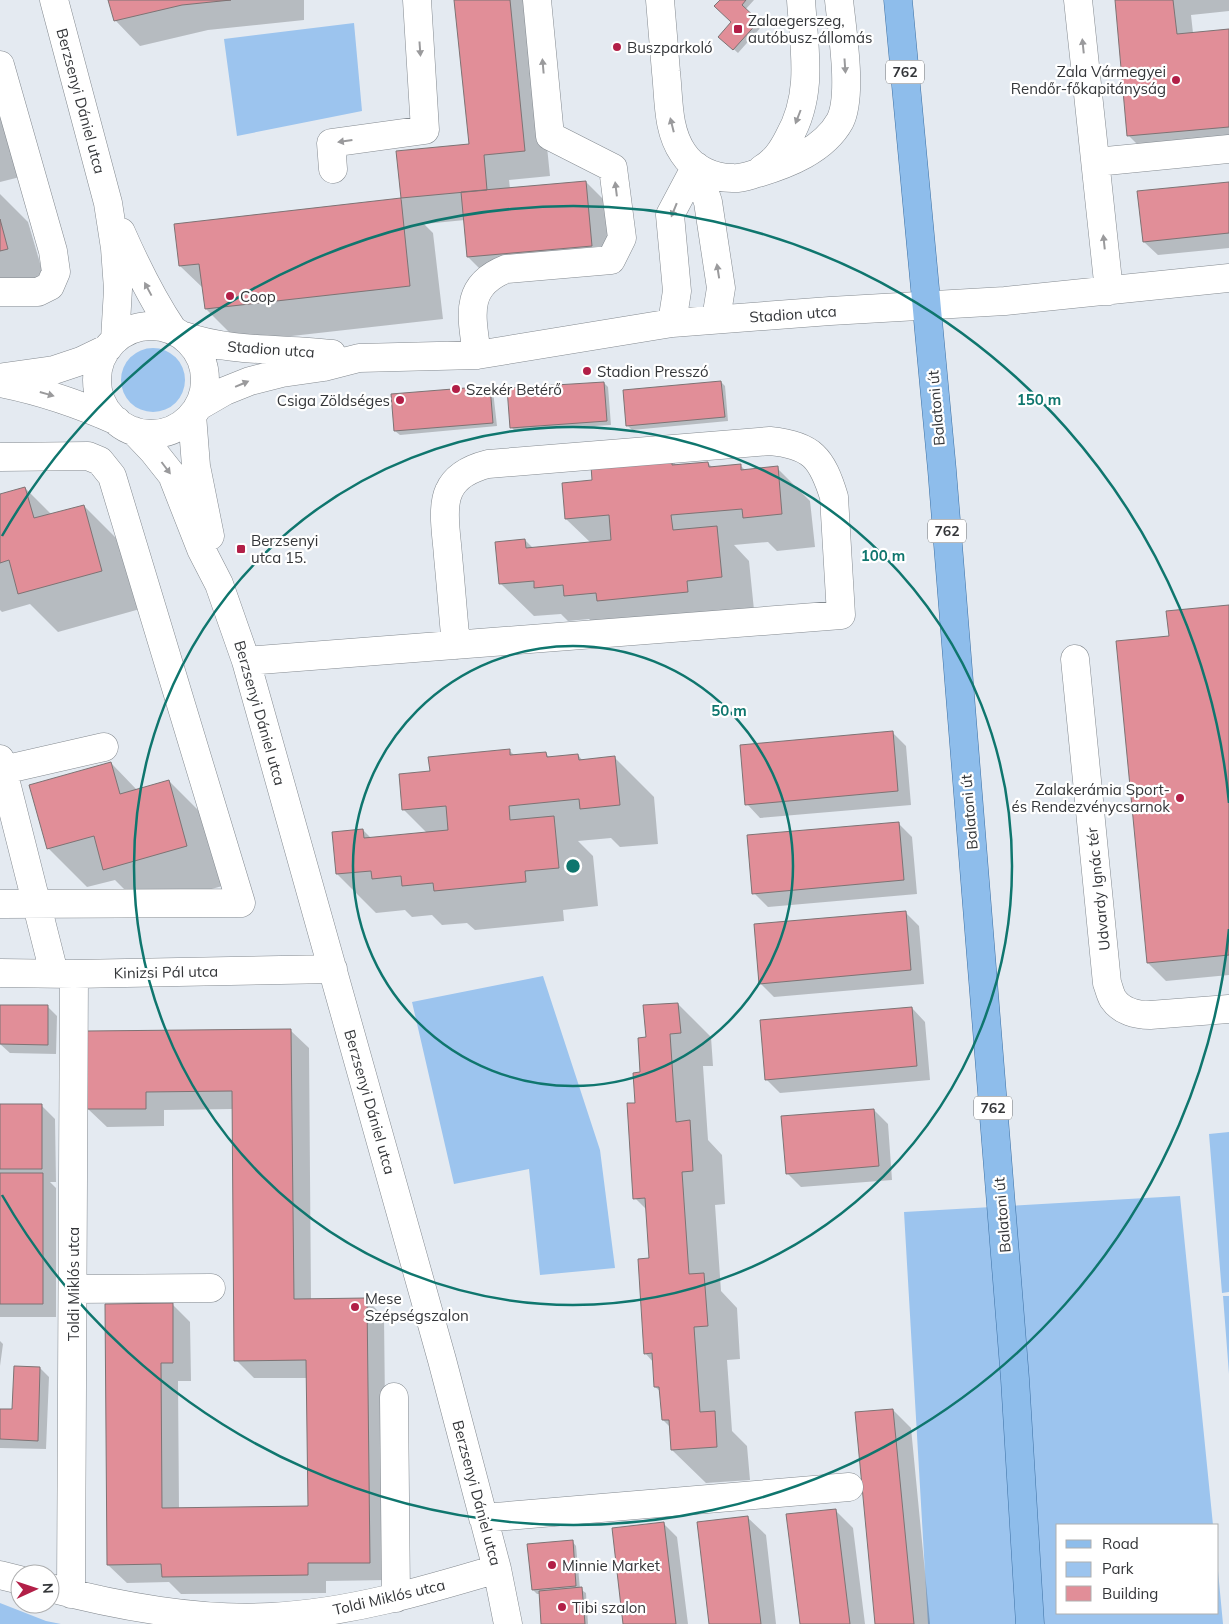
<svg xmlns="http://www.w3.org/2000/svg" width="1229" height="1624" viewBox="0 0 1229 1624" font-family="Mulish,sans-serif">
  <rect width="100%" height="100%" fill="#e4eaf1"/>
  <path fill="#9cc4ee" d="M354,23L362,111L237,136L224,39Z
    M121 380a32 32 0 1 1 64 0a32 32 0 1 1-64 0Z
    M543,976L600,1150L615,1268L540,1275L529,1169L454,1184L412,1002Z
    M1229,1132V1292L1222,1293L1209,1134Z
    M1180,1196L1213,1525H1058V1613H1218V1571L1223,1624H928L904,1212Z
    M1223,1296H1229V1374Z
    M0,1603L46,1621L61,1624H0Z"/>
  <path fill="#0003" d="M109,0H304V20L208,30L140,46L115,20Z
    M456,0H532L550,176L509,180L510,189L586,182L612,208L617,271L493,282L468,257L465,220L424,224L433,233L443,319L239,342L206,309L204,289L180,266L176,226L402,200L397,152L470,145Z
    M722,0H754L745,10L762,26L738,53L720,37L733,22Z
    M1117,0H1229V11L1191,15L1193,33L1229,30V146L1146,153L1128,135Z
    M0,86L24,176L0,182Z
    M1229,183V248L1158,255L1144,242Z
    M0,194L28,222L47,287L0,300Z
    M721,382L725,386L728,421L632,430L627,425Z
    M604,383L608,387L611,425L515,431L511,427Z
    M489,387L493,391L497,426L400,435L395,431Z
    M672,460L677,466L708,463L713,468L740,465L746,471L777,468L810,501L815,547L777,551L768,542L734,545L749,561L754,610L599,629L589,619L568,621L561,614L534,616L500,583L525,540L534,549L591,543L566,519L563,484L594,482Z
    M25,488L52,515L84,506L123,545L140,609L58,632L30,604L2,612L0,610V495Z
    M1229,606V975L1166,981L1148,963L1170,637Z
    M892,732L906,746L911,805L760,818L747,804Z
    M509,750L515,756L545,753L550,758L578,755L583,761L615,758L654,797L658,844L620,847L611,838L578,841L593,856L598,906L563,910L564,921L475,930L467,923L442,925L432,915L412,917L405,910L376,913L337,874L363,830L372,839L428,834L403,809L431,772Z
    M111,763L137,790L169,781L208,820L226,885L143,908L115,880L87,887L48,848Z
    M898,823L912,837L917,894L768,907L754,893Z
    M905,912L919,926L924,984L774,997L760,983Z
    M678,1004L711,1037L713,1066H703L708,1140L722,1155L725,1204L715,1205L721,1291L737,1308L740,1359L727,1360L732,1431L747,1446L750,1480L706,1483L672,1450L671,1428L663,1420L661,1392L655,1387L654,1363L645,1353L650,1259L647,1210L635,1198L637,1104L647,1038Z
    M48,1007L57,1016L56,1054L10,1053L0,1044Z
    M912,1008L925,1022L930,1080L780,1093L766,1079Z
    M290,1030L309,1048L311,1300L366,1299L384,1317L387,1580L326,1581V1593L181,1594L169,1582L127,1583L108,1565L172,1304L190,1322L191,1381H178L179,1509L309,1508L307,1378H254L236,1360L233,1109L164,1110V1126L107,1127L88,1109Z
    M0,1105H41L55,1119L56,1182H50L56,1188V1317H0Z
    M874,1110L888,1124L892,1180L801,1187L787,1173Z
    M0,1341L3,1344L0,1366Z
    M40,1368L49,1377L46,1449L0,1448V1410L14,1411Z
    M893,1410L911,1428L930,1624H877Z
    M835,1510L853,1528L865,1624H801Z
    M747,1517L766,1535L776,1624H711Z
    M664,1524L677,1537L688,1624H625Z
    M572,1541L576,1546L580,1589L586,1593L588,1624H543L540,1594H537L533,1590Z"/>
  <path fill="#e18e98" stroke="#7d7374" d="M108,0H231L182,5L114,21Z
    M454,0H510L525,151L484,155L487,190L401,198L396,151L469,144Z
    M720,0H746L742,5L759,21L733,50L718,37L731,22L714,6Z
    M1115,0H1173L1177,34L1229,29V127L1127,136Z
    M586,181L592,246L467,257L461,192Z
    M1229,182V233L1143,242L1137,191Z
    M401,198L410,286L205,309L199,264L179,266L174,224Z
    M0,219L8,249L0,251Z
    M721,381L725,417L626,426L623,390Z
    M604,382L607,421L510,428L507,388Z
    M490,386L493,423L394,431L391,394Z
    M672,459V465L708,462L709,467L741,464V470L778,466L782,514L743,518L742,509L671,515L673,530L717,526L722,577L687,581L688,592L597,601L596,593L564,596L563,585L534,588V581L499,584L495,542L525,539L526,548L611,540L609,515L565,519L562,483L592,480L591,466Z
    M25,487L34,518L84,505L102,571L18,594L9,560L0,563V494Z
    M1229,605V955L1147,963L1116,641L1169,636L1166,611Z
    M893,731L898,791L745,805L740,745Z
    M510,749V755L546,752L547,757L578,754L579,760L615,756L620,805L580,809L579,799L509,806L510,820L554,816L559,868L525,871L526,882L434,891L433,883L402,886L401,876L372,879L371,871L336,874L332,832L363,829L364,838L448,830L446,806L402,810L399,774L430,771L428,757Z
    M111,762L120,794L169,780L187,846L103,870L94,836L47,849L29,785Z
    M899,822L904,880L752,894L747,835Z
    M906,911L911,970L759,984L754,924Z
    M678,1003L681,1033L670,1034L676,1122L690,1120L693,1171L682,1172L689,1274L704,1273L708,1326L694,1327L700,1412L715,1411L717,1447L671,1450L669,1420H662L659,1387H654L652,1353L644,1354L638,1259L649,1258L645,1198L633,1199L627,1103H635L633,1073L640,1072L638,1038L646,1037L643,1005Z
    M0,1005H48V1045L0,1044Z
    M912,1007L917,1066L765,1080L760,1020Z
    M291,1029L294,1299L367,1298L370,1563H308V1575L162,1577L161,1564L107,1565L105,1304L173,1303V1363H161L162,1508L308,1506L306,1360L234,1361L232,1091L146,1092V1109H87V1031Z
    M0,1104H42V1169H0Z
    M874,1109L879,1166L786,1174L781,1116Z
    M0,1173H43V1304H0Z
    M14,1366L40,1367L38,1441L0,1439V1409H12Z
    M893,1409L914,1624H875L855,1412Z
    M836,1509L850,1624H800L786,1514Z
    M748,1516L761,1624H709L697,1522Z
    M664,1522L676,1624H623L612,1528Z
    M573,1540L576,1586L532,1590L527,1544Z
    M582,1587L585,1624H541L539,1591Z"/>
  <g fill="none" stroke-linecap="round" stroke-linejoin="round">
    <g stroke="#848a90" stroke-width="29">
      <path id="minor" d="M54,0L108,203L115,248L118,289L115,340
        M660,0C662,24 664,48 666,72C669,99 667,130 683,153C693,169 714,178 732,178C741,179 750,175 758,173C788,164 824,150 840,121C853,95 842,30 839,0
        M1078,0L1109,291
        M0,65L53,251L56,272L50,286L38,292H0
        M1096,162L1229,149
        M696,166L708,202L721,288L716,319
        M333,169L331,143L425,130L417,0
        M762,169C775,161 782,151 789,137C814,93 804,48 801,0
        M121,232C136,266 152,299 173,330
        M672,323L677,291L670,215L696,166
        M97 380a54 54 0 1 1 108 0a54 54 0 1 1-108 0Z
        M184,336C232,353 283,348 332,354
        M477,355C472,317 463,286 506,269L611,260L622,238L613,168L550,136L537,0
        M4,377L54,370L81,361L108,348
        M0,383C41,391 79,404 117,421
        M199,406L225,391L250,381L282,373L324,367L359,358L477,355L672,323L830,311L1005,301L1229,278
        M192,415L196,466L210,536
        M134,431L153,451L172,475L201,549L219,584L246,661L442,1360L497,1569L508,1624
        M0,457L88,456L100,461L112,476L241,903L0,904
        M1075,659L1107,983C1109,988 1110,994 1113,999C1121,1011 1136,1015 1150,1015L1229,1009
        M246,661L841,615L834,497C822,458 812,445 770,441L488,464C472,468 456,475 449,491C441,508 447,538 448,556C451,586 453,615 456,645
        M0,759L54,973
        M3,770L104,747
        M0,973L74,974L333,969
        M73,1289L211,1288
        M394,1397L396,1598
        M483,1518L849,1487
        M0,1575L20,1580
        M50,1588C117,1606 201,1621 271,1617C349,1613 423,1591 497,1569
        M71,1594L74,974"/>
    </g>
    <g stroke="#3e71a4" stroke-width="29">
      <path id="major" d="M898,0L942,470L1015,1379L1030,1624"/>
    </g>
    <use href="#minor" stroke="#fff" stroke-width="28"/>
    <use href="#major" stroke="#8ebdeb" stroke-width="28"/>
  </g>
  <defs><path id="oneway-solid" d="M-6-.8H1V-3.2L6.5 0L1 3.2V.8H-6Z" transform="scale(1.25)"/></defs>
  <g fill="#9a9a9c">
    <use href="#oneway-solid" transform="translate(1083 46) rotate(-96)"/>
    <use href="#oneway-solid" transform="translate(420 49) rotate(86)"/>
    <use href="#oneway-solid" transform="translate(543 66) rotate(-95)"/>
    <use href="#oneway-solid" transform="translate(845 66) rotate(86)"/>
    <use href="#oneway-solid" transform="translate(798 117) rotate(111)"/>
    <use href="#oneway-solid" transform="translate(672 125) rotate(-104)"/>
    <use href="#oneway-solid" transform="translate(345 141) rotate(172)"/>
    <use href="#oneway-solid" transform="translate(616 189) rotate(-97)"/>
    <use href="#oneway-solid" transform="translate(674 210) rotate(112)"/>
    <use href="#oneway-solid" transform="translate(1104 242) rotate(-96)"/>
    <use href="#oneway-solid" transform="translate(718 271) rotate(-99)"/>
    <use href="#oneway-solid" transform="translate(148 289) rotate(-118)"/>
    <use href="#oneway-solid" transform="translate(242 384) rotate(-23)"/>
    <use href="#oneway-solid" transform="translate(47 394) rotate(16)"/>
    <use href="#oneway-solid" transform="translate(166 468) rotate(53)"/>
  </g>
  <g fill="none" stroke="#0f766e" stroke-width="2.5">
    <circle cx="573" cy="866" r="220"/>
    <circle cx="573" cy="866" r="439"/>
    <path d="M1229 929A659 659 0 0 1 2 1195M2 536A659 659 0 0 1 1229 803"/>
  </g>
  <g fill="#b21f47" stroke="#fff" stroke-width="2">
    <rect x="733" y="24" width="10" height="10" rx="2.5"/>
    <circle cx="617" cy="47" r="5"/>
    <circle cx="1176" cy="80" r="5"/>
    <circle cx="230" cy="296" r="5"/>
    <circle cx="587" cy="371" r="5"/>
    <circle cx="456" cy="389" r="5"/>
    <circle cx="400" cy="400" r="5"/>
    <rect x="236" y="544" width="10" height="10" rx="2.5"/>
    <circle cx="1180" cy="798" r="5"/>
    <circle cx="355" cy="1307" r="5"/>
    <circle cx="552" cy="1565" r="5"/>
    <circle cx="562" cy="1607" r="5"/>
  </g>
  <g text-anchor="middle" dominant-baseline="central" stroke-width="4.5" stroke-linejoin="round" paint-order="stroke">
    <g fill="#fff" stroke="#717274" stroke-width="1">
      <rect x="886" y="60.5" width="38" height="23" rx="4"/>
      <rect x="928" y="519.5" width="38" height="23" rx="4"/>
      <rect x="974" y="1096.5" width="38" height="23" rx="4"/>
    </g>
    <g font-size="14" font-weight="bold" fill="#343639">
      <text x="905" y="72">762</text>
      <text x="947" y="531">762</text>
      <text x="993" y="1108">762</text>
    </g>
    <g font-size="15" fill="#343639" stroke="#fff" text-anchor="start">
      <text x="748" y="20">Zalaegerszeg,<tspan x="748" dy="17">autóbusz-állomás</tspan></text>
      <text x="627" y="47">Buszparkoló</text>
      <text x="1166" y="71" text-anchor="end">Zala Vármegyei<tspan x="1166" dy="17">Rendőr-főkapitányság</tspan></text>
      <text x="240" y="296">Coop</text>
      <text x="597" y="371">Stadion Presszó</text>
      <text x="466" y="389">Szekér Betérő</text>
      <text x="390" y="400" text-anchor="end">Csiga Zöldséges</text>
      <text x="251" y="540">Berzsenyi<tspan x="251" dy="17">utca 15.</tspan></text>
      <text x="1170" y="789" text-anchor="end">Zalakerámia Sport-<tspan x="1170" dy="17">és Rendezvénycsarnok</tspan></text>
      <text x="365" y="1298">Mese<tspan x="365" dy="17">Szépségszalon</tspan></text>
      <text x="562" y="1565">Minnie Market</text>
      <text x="572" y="1607">Tibi szalon</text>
    </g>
    <g font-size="15" fill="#343639" stroke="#fff">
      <text transform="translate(81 101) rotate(75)">Berzsenyi Dániel utca</text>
      <text transform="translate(793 314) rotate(-4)">Stadion utca</text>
      <text transform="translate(271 349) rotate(4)">Stadion utca</text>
      <text transform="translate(936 408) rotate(-95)">Balatoni út</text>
      <text transform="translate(260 713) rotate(74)">Berzsenyi Dániel utca</text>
      <text transform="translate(969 812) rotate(-95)">Balatoni út</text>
      <text transform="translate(1098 889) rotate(-96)">Udvardy Ignác tér</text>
      <text transform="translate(166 972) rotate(-1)">Kinizsi Pál utca</text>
      <text transform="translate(370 1102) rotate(74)">Berzsenyi Dániel utca</text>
      <text transform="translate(1002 1215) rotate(-95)">Balatoni út</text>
      <text transform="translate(73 1284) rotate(-90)">Toldi Miklós utca</text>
      <text transform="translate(477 1493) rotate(75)">Berzsenyi Dániel utca</text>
      <text transform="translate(389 1597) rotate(-13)">Toldi Miklós utca</text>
    </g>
  </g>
  <circle cx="573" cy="866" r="8" fill="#0f766e" stroke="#fff" stroke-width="2.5"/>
  <g font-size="15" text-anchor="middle" font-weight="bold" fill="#0f766e" stroke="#fff" stroke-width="4.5" stroke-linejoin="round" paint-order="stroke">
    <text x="1039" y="405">150 m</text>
    <text x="883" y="561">100 m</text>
    <text x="729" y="716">50 m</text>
  </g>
  <rect x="1056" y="1524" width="162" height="90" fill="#ffffff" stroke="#aeafb0"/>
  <rect x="1066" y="1540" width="25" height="8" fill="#8ebdeb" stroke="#aeafb0"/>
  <text x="1102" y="1549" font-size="15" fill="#343639">Road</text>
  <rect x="1066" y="1562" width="25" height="15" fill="#9cc4ee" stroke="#aeafb0"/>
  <text x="1102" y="1574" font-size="15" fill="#343639">Park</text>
  <rect x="1066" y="1586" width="25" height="15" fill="#e18e98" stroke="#aeafb0"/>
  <text x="1102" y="1599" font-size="15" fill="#343639">Building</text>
  <g transform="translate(35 1589) rotate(87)"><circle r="24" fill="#ffffff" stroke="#aeafb0"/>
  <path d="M0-4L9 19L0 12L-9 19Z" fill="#b21f47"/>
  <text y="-8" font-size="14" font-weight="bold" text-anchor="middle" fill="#343639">N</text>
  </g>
</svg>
